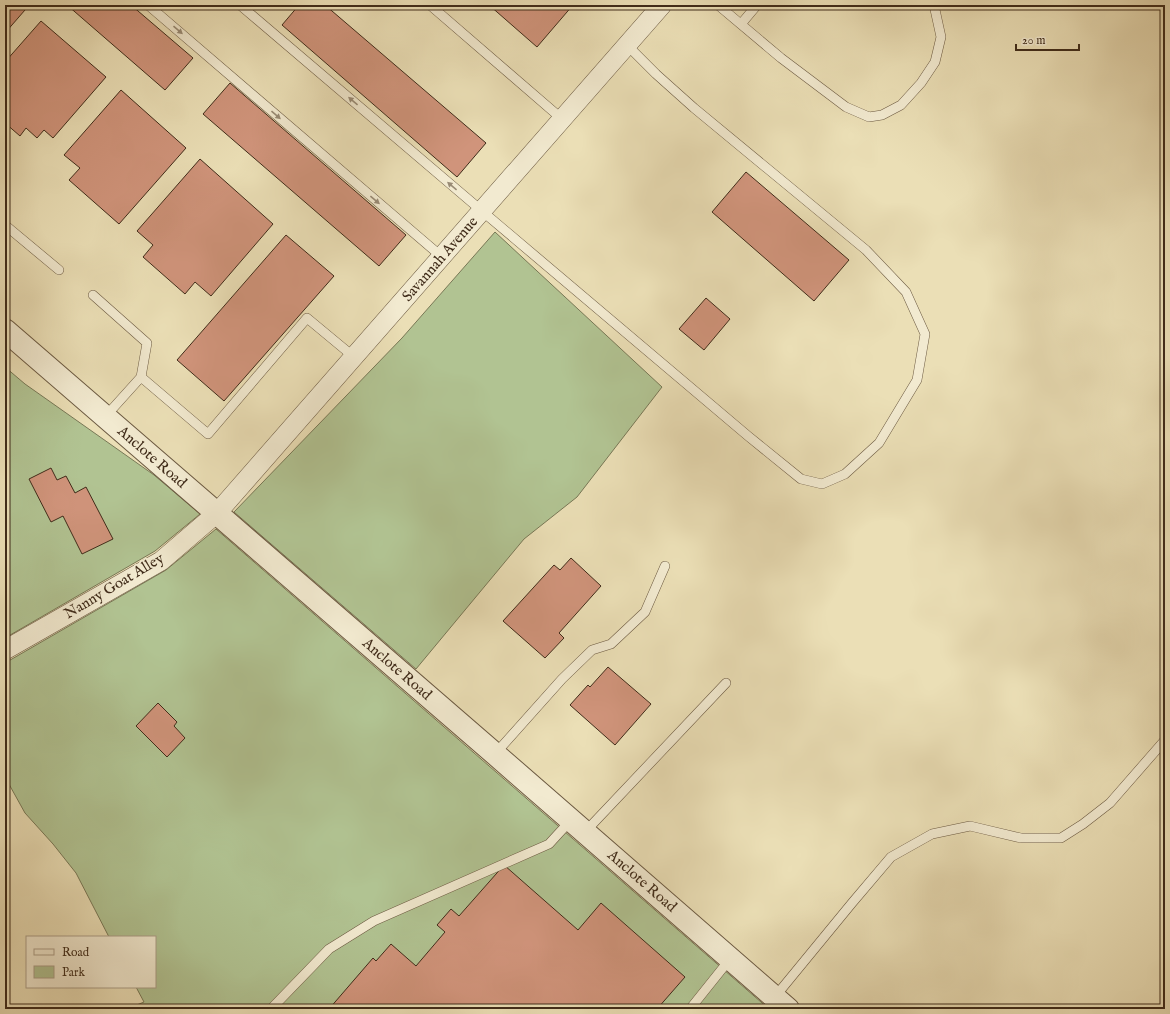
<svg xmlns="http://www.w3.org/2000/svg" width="1170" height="1014" viewBox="0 0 1170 1014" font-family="'IM FELL English',serif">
  <rect width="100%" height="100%" fill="#ebdfb6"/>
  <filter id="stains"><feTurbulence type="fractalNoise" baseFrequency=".005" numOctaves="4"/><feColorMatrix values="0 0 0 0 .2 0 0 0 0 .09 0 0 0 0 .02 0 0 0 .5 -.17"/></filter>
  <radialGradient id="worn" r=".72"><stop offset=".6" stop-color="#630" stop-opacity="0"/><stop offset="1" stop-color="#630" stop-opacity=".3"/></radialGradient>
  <path fill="#b1c392" stroke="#787856" d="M495,232L662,387L577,497L524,539L416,669L234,512L402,338Z
    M5,367L25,384L154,475L200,514L155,551L5,638Z
    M216,529L769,1009H127L144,1002L136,987H155V937H109L76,873L53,844L25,813L5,777V663L166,570Z"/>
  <path fill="#d0947b" stroke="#402c1a" d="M5,5H19L25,10L5,33Z
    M67,5H131L193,58L165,90Z
    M299,5H325L486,143L457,177L282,25Z
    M489,5H573L537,47Z
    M41,21L106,77L53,138L44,130L37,138L26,128L20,136L5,123V62Z
    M230,83L406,235L379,266L203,114Z
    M121,90L186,148L119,224L69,180L80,168L64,155Z
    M200,159L273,224L211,296L195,282L185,294L143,257L153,245L137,231Z
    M746,172L849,260L814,301L712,212Z
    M286,235L334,276L224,401L177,360Z
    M706,298L730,319L704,350L679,329Z
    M51,468L57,480L66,476L75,493L86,487L113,539L82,554L63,516L51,522L29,479Z
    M571,558L601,586L559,633L564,638L545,658L503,621L554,565L560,570Z
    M608,667L651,704L615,745L570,705L588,685L590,687Z
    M158,703L177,722L174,726L185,738L167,757L136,726Z
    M504,865L578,930L601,903L685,977L657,1009H329L373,958L376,961L391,944L416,966L445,932L437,925L451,909L459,916Z"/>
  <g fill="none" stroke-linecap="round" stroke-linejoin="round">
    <g stroke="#6b5941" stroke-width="10">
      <path id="service" d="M148,5L442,257
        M240,5L482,211L748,436L801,479L822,484L845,474L879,443L917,380L925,334L906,292L866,250L694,108L656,74L627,45
        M430,5L562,119
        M718,5L781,58L846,107L869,117L882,115L901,105L921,83L935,62L941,37L934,5
        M741,24L757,5
        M5,225L59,270
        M93,295L147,343L141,377
        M105,417L141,377L208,434L307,318L354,357
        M495,754L562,679L592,650L611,644L645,612L665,566
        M585,832L726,683
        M774,998L852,903L891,857L932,834L970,826L1021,838H1061L1083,824L1110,803L1165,740
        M271,1009L329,949L374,921L549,844L571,820
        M690,1009L730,959"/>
    </g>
    <g stroke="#6b5941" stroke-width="20">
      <path id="minor" d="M5,650L161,561L217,513L662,5"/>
    </g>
    <g stroke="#6b5941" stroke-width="24">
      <path id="tertiary" d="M5,330L495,754L788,1009"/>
    </g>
    <use href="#service" stroke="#f2ead0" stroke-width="9"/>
    <use href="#minor" stroke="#f2ead0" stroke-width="19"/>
    <use href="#tertiary" stroke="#f2ead0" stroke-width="22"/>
  </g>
  <defs><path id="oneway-solid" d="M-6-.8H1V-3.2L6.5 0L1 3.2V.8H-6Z"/></defs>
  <g fill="#998b75">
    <use href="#oneway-solid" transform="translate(178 30) rotate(41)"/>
    <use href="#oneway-solid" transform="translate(353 101) rotate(-140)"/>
    <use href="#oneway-solid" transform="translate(276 115) rotate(41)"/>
    <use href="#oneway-solid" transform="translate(452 186) rotate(-140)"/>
    <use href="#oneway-solid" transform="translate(375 200) rotate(40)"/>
  </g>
  <g text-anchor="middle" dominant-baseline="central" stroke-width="3.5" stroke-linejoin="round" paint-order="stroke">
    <g font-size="15" fill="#402c1a" stroke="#f2ead0">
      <text transform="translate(440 259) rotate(-49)">Savannah Avenue</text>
      <text transform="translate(152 457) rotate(41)">Anclote Road</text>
      <text transform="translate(114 586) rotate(-31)">Nanny Goat Alley</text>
      <text transform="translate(397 669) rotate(41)">Anclote Road</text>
      <text transform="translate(642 881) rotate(41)">Anclote Road</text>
    </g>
  </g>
  <rect width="1170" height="1014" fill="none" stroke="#ebdfb6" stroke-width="20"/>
  <rect x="6" y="6" width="1158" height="1002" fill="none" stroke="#402c1a" stroke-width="2"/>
  <rect x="10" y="10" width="1150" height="994" fill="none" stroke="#402c1a"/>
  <rect x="26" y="936" width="130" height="52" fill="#f2ead0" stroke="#ab9e87"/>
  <rect x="34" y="949" width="20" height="6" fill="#f2ead0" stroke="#ab9e87"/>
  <text x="62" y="956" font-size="12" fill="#402c1a">Road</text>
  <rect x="34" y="966" width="20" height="12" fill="#b1c392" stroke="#ab9e87"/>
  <text x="62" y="976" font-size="12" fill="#402c1a">Park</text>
  <path d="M1016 44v6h63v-6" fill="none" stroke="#402c1a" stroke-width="2"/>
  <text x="1022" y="44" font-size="12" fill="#402c1a" stroke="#f2ead0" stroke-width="3" paint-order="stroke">20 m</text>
  <rect width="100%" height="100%" filter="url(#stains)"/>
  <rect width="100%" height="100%" fill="url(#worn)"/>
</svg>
